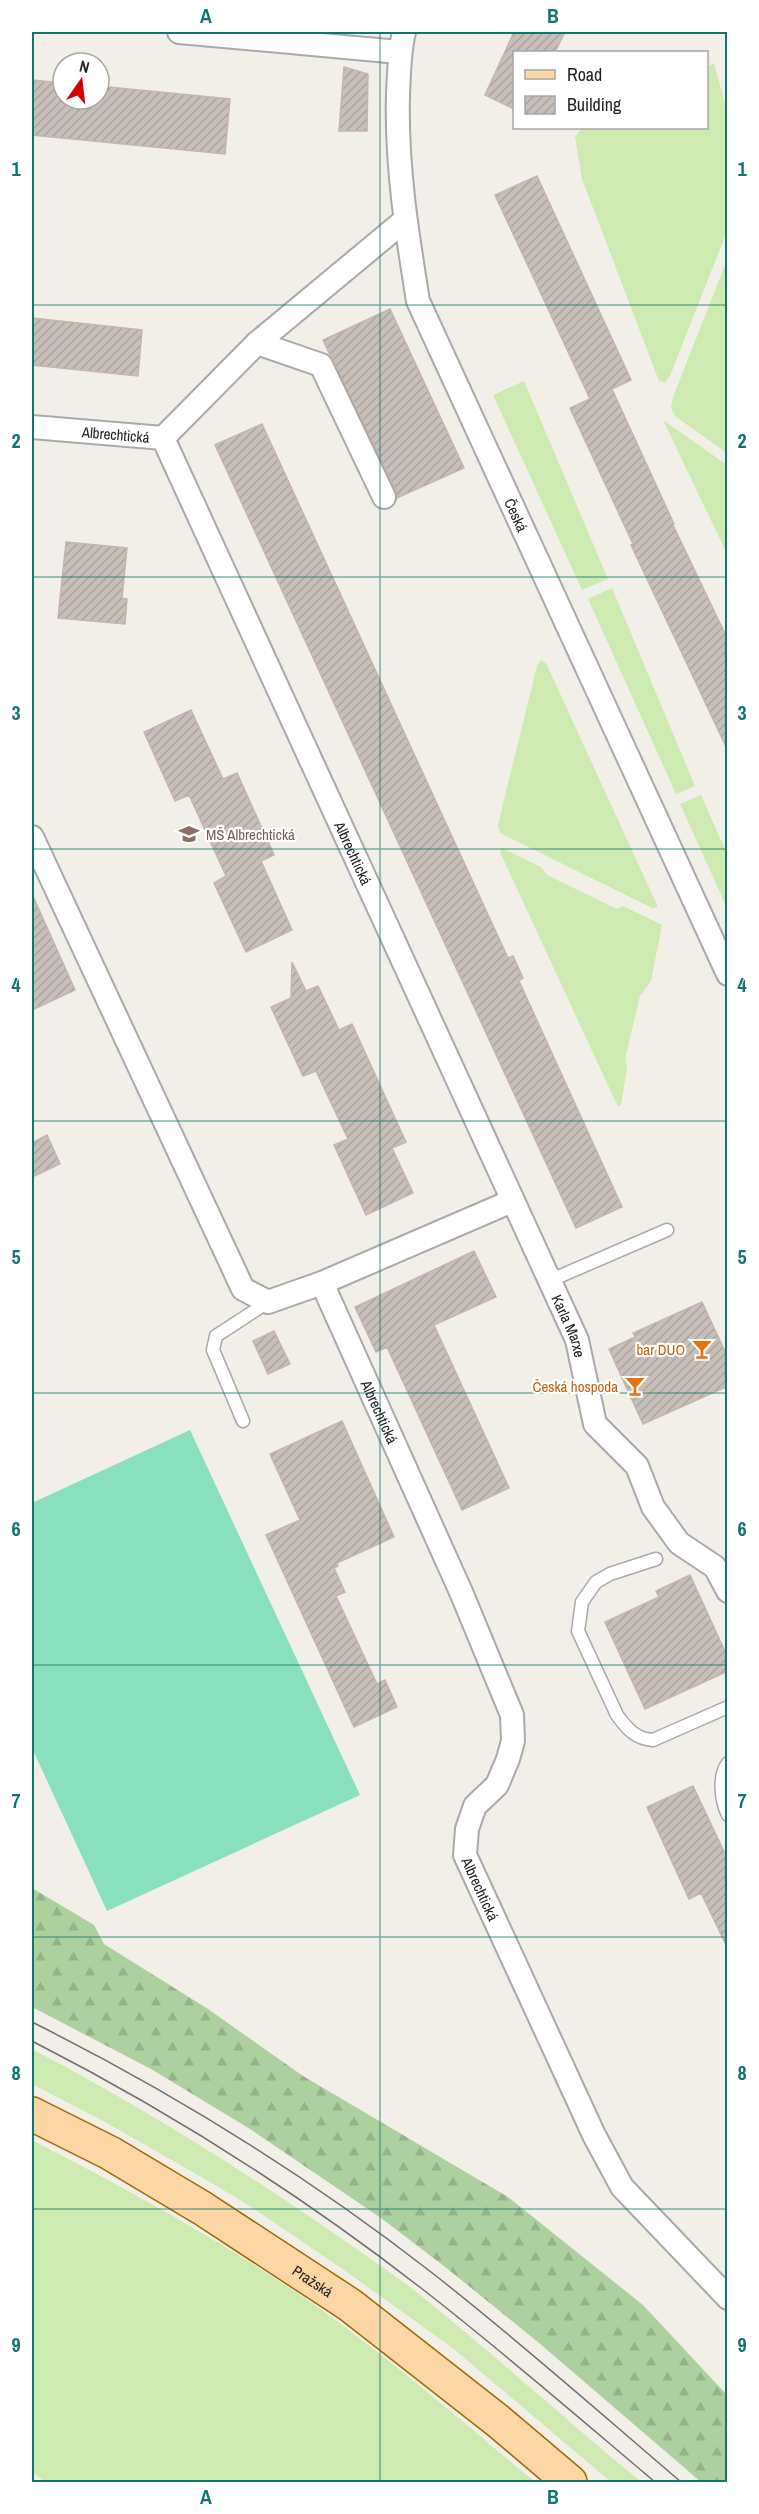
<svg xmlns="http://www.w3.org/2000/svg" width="759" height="2514" viewBox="0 0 759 2514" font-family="'Archivo Narrow',sans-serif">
  <defs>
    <pattern id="forest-firs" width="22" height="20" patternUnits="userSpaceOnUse" patternTransform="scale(1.5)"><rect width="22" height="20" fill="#add19e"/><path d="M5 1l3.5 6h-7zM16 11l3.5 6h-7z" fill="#95b388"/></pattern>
    <pattern id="building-hatch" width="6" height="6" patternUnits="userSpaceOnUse" patternTransform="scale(1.5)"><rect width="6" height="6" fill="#c7bfb8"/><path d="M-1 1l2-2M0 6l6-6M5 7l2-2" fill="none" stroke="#aba49e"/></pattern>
  </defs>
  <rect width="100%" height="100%" fill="#f2efe9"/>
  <path fill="#cdebb0" d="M714,63L727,111V231L670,376L665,383L659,381L582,179L575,137L582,128H706L707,67Z
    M727,260V453L676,417L671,408L673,397Z
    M524,381L608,579L582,590L493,395Z
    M663,420L727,465V554Z
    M612,588L695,786L676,794L588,599Z
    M541,660L546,663L658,907L652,908L500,833L498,825L502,808L537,666Z
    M701,795L727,854V908L680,804Z
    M502,848L541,867L547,875L617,909L623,906L662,925L651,981L640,996L625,1059L627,1068L621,1105L618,1107L500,852Z
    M32,2049C131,2101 227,2160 319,2223C356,2249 395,2274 430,2303C501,2361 570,2423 641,2482H611L454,2349L344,2270L250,2206L196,2174L107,2123L32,2084Z
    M32,2140C130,2191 228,2244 319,2308C394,2362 464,2423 535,2482H46L32,2472Z"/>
  <path fill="url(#forest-firs)" d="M32,1888L94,1925L104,1944L208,2009L303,2076L508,2197L643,2305L727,2395V2482H701L539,2343L449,2270L381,2218L250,2129L151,2069L32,2007Z"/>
  <path fill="#88e0be" d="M190,1430L360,1795L107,1911L32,1748V1503Z"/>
  <path fill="url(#building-hatch)" stroke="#c4b6ab" stroke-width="1.5" d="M514,32H565L555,52H514V109L485,95Z
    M344,67L368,74L367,131H339Z
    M32,80L63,83V99H99V86L230,99L225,154L32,135Z
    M537,176L631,380L612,389L674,524L673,525L728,640V751L631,545L633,544L570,408L590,399L495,195Z
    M390,309L464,468L397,498L396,491L323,340Z
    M32,318L142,330L138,376L32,365Z
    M262,424L508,958L513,956L523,978L519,981L622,1207L576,1228L215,445Z
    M66,542L127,548L122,598L127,599L125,624L58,618Z
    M191,710L223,779L237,773L274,855L261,861L292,930L246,952L214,883L226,876L189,795L175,801L144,732Z
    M32,894L75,990L32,1010Z
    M292,962L306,991L318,986L339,1030L352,1024L406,1142L392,1148L413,1193L366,1215L334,1145L348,1139L316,1071L303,1076L271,1007L291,998Z
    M47,1135L60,1164L32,1177V1143Z
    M474,1251L496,1297L434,1325L509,1488L462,1510L387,1347L376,1352L355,1307Z
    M702,1302L728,1358V1386L643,1424L609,1349L635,1337L633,1333Z
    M274,1331L290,1364L268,1374L253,1341Z
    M342,1421L394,1537L337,1563L338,1566L334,1568L345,1592L336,1596L377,1684L385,1680L397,1707L354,1727L266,1535L300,1520L270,1454Z
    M690,1575L728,1658V1671L645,1709L605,1622L659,1597L656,1591Z
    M693,1786L728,1860V1949L701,1893L689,1899L647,1807Z"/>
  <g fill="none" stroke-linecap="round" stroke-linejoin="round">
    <g stroke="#a9a9a9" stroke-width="15">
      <path id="lane" d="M551,1280L667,1230
        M243,1421L213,1350L216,1336L268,1302
        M656,1559L610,1574L596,1582L582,1602L578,1631L617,1715C627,1729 636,1739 653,1740L728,1707
        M728,1763C718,1776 721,1801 728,1815"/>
    </g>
    <g stroke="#a9a9a9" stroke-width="26">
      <g id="street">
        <path d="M179,32L399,52"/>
        <path id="s1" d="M404,32C399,53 399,73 398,95C396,165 407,233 418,301L728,974"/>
        <path d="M257,343L321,365L384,497"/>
        <path id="s2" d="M32,427L163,438L577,1340L595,1424L637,1466L653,1507L679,1543L715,1567L728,1591"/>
        <path d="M163,438L257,343L405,220"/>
        <path d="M32,837L243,1289L268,1302L322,1283L512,1201"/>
        <path id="s3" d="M322,1283L461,1592L512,1715L513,1741L508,1759L497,1785L475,1806L467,1829L465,1855L594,2135L622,2187L728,2298"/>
      </g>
    </g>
    <g stroke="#a06b00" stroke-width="36">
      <g id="primary">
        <path id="s4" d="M32,2114L110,2153L202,2208L350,2305L498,2421L570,2482"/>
      </g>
    </g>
    <use href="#lane" stroke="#fff" stroke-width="12"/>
    <use href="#street" stroke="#fff" stroke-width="22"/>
    <use href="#primary" stroke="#fcd6a4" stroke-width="33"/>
    <path stroke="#707070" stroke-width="1.5" d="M32,2022C170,2091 309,2177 431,2272C517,2339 599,2412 681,2482
      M32,2041C169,2111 300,2194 421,2288C501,2350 578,2417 655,2482"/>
  </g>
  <path fill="none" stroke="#0f766e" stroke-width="1.5" stroke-opacity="0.55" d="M380,32V2482M32,305H728M32,577H728M32,849H728M32,1121H728M32,1393H728M32,1665H728M32,1937H728M32,2209H728"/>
  <defs>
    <g id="school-bare" transform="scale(1.62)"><path d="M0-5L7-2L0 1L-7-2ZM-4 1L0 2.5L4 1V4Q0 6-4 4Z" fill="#8d6e63" stroke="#fff" stroke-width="2.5" paint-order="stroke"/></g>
    <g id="bar-bare" transform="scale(1.62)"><path d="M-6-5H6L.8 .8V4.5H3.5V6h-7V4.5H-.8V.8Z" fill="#e8710a" stroke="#fff" stroke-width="2.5" paint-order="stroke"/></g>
  </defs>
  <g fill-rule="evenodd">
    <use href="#school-bare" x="189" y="834"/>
    <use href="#bar-bare" x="702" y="1349"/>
    <use href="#bar-bare" x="635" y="1386"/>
  </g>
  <g text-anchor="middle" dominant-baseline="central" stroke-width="4.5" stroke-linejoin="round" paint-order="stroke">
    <g font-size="15" fill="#222" stroke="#fff">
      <text stroke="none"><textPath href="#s2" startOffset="84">Albrechtická</textPath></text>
      <text stroke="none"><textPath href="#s1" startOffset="506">Česká</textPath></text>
      <text stroke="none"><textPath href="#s2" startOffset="588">Albrechtická</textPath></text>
      <text stroke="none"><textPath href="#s2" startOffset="1108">Karla Marxe</textPath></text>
      <text stroke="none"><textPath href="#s3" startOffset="141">Albrechtická</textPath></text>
      <text stroke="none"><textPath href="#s3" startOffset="663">Albrechtická</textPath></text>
      <text stroke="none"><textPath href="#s4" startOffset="327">Pražská</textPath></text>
    </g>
    <g font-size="15" fill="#785e54" stroke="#fff" text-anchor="start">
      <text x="206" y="834">MŠ Albrechtická</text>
    </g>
    <g font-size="15" fill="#c56008" stroke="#fff" text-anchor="end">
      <text x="685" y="1349">bar DUO</text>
      <text x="618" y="1386">Česká hospoda</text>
    </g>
  </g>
  <rect width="759" height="2514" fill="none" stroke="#ffffff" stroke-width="66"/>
  <rect x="513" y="51" width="195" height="78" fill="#ffffff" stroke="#a7a7a7" stroke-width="1.5"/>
  <rect x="525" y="70" width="30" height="9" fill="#fcd6a4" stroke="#a7a7a7" stroke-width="1.5"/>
  <text x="567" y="81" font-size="18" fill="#222222">Road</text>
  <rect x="525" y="96" width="30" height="18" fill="url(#building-hatch)" stroke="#a7a7a7" stroke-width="1.5"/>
  <text x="567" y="111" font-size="18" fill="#222222">Building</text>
  <g transform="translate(81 81) rotate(14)"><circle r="28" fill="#ffffff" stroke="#a7a7a7" stroke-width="1.5"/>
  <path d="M0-4.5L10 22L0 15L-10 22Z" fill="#d40000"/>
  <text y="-9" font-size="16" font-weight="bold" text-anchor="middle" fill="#222222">N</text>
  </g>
  <rect x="33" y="33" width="693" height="2448" fill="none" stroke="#0f766e" stroke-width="2"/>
  <g font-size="20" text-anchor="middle" font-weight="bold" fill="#0f766e">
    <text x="206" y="23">A</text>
    <text x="553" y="23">B</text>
    <text x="16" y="176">1</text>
    <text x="742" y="176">1</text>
    <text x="16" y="448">2</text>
    <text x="742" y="448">2</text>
    <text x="16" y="720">3</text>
    <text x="742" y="720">3</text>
    <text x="16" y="992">4</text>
    <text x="742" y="992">4</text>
    <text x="16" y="1264">5</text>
    <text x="742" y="1264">5</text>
    <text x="16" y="1536">6</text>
    <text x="742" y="1536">6</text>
    <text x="16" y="1808">7</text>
    <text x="742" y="1808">7</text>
    <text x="16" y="2080">8</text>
    <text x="742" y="2080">8</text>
    <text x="16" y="2352">9</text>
    <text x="742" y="2352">9</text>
    <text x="206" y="2504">A</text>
    <text x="553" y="2504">B</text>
  </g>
</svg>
